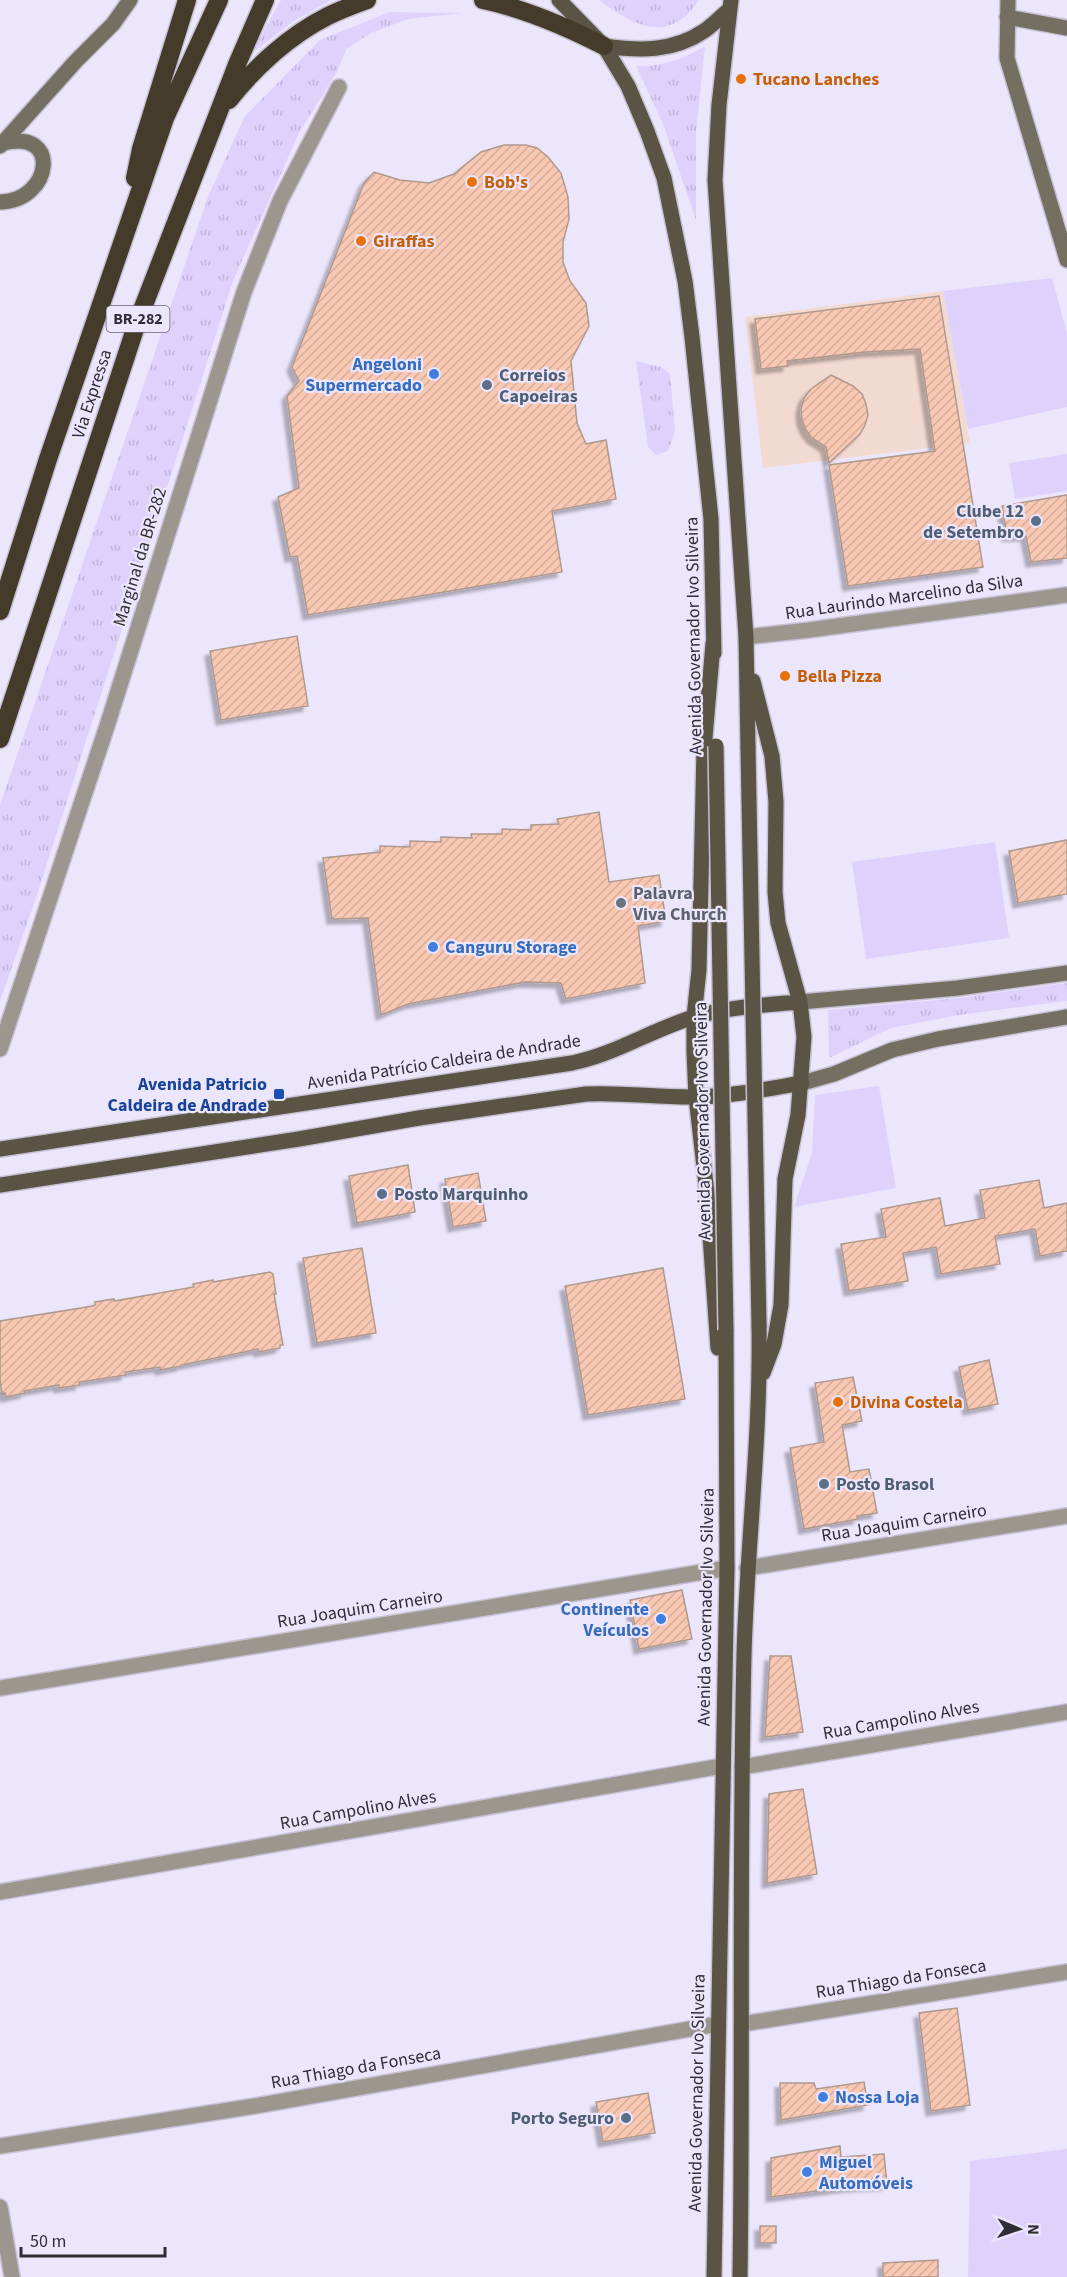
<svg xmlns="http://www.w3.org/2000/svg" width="1067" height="2277" viewBox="0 0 1067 2277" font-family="'Source Sans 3',sans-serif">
  <defs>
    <pattern id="grass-tufts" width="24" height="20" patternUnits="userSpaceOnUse" patternTransform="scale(1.5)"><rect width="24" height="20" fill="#ded2fd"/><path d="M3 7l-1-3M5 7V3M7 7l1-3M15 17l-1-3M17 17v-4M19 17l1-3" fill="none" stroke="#bfb5d9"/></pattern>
    <pattern id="building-hatch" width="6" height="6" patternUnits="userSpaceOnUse" patternTransform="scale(1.5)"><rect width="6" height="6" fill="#f8c8b2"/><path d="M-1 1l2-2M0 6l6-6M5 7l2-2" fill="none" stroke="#d5ac9a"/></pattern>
    <filter id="shadow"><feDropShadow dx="-5" dy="5" stdDeviation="1.5" flood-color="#0004"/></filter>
  </defs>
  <rect width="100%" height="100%" fill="#ece6fc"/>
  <path fill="#f3dad1" d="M943,291L970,443L763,468L745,317Z"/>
  <path fill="url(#grass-tufts)" d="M281,0H331L292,22L251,54Z
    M599,0H699C670,45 633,26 599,0Z
    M390,12L463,13L408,19L371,33L346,49L337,72L300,131L233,281L35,901L0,1001V805L209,194L245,116L320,40Z
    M705,46L696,132V220L663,124L636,66C661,67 684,59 705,46Z
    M636,361L661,367L670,374L675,431L668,451L656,455L648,447Z
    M1067,983V1001L959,1015L891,1028L829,1058L828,1010L959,998Z"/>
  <path fill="#ded2fd" d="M1052,278L1067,333V407L968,429L943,291Z
    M1067,454V491L1015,499L1009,463Z
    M995,842L1009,938L866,959L852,862Z
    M879,1086L896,1188L794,1207L812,1153L815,1095Z
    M1067,2149V2277H968L970,2161Z"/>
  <path fill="url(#building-hatch)" stroke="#af998e" stroke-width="1.5" filter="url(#shadow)" d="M504,145H526L537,148L548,157L561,173L568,197L569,219L563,242V262L570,281L586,303L589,326L571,361L577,423L586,444L606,440L616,499L552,511L562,572L308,615L297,556L290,557L278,497L299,488L287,396L299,381L292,367L364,183L374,172L400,180L429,183L454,174L481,152Z
    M939,296L983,567L848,586L829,465L935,451L920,349L865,352L787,361L788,366L761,369L755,319Z
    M831,375L853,386L862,394L866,404L868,415L865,425L860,434L829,463L826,447L812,438L806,430L802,420L801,409L804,398L811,389Z
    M1067,495V558L1031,562L1026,536H1007L1002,506Z
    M297,636L308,706L221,720L210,651Z
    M599,812L609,882L659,875L666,921L638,926L645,983L566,999L561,983L525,982L408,1004L381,1015L368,918L332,919L323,858L380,852V846L410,847V841L441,842V837L472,838L471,834H502V829L531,830V825L559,824L557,819Z
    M1067,840V894L1018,903L1009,851Z
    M408,1165L415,1212L357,1223L349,1176Z
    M478,1173L486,1221L453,1227L445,1179Z
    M1039,1180L1044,1208L1067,1203V1251L1040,1256L1035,1229L995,1236L1000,1264L941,1274L936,1247L903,1253L908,1281L849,1291L841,1244L886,1237L881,1209L940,1198L945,1226L985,1218L980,1190Z
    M362,1248L376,1333L317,1343L303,1258Z
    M663,1268L685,1399L588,1415L565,1286Z
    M270,1272L273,1274L276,1294H274L283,1345H280V1348L259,1352L258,1349L181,1365V1366L160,1370V1367L125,1372L126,1375L79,1382L80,1385L59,1388V1385L24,1391L25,1393L6,1397L5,1393L2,1394L0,1380V1321L93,1306L95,1305V1302L114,1299V1301L194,1287L193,1284L213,1280V1282Z
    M989,1360L998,1404L968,1410L959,1367Z
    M853,1377L862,1421L842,1425L850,1472L869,1469L877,1513L857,1516L858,1519L804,1529L790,1448L824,1442L815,1383Z
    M682,1590L692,1639L639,1649L630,1600Z
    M770,1656H791L803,1732L765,1737Z
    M803,1789L817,1874L767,1883L769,1794Z
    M957,2008L970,2105L931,2111L919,2013Z
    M864,2082L868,2105L781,2120L780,2083H814L816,2089Z
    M648,2093L655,2133L603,2142L596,2102Z
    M840,2146L841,2157L884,2154L887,2185L848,2187L771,2197V2158Z
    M760,2226H776V2243H760Z
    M938,2260V2277H883V2263Z"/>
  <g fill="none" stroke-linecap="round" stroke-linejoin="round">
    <g stroke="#c6c1d4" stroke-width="18">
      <path id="street" d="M746,637L809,630L1067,595
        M0,1049L108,723L244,292L280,201L339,87
        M747,1568L1067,1516
        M0,1688L727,1568
        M742,1767L1067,1712
        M0,1892L722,1766
        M742,2024L1067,1972
        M0,2146L255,2106L718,2024
        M0,2207L12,2277"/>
    </g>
    <g stroke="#c6c1d4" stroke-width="18">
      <path id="secondary" d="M1008,0L1007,58L1067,260
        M1007,17L1067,28
        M0,146L75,62L113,24L130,0
        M0,202C52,201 62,128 3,143
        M800,1002L958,988L1067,973
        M802,1083L834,1074L892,1050L938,1039L1067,1017"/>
    </g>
    <g stroke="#c6c1d4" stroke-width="18">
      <path id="primary" d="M559,0L604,46L628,86L647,131L664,178L685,281L692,337L711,519L714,653
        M731,0L719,105L715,180L746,637L748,748
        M604,46C639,51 673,52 704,31C713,25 720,17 729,10
        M713,644L704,749L699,970L694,1017V1052L696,1097L707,1193L718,1348
        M753,681L772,756L776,802L775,892L778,923L800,1002L804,1037L798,1115L785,1179L781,1305L774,1344L763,1373
        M0,1149L572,1063C616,1054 651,1030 694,1017C728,1007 765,1005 800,1002
        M0,1185L299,1139L419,1118L586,1094C623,1092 660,1098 697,1097C732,1096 767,1089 802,1083
        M714,2277L727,1568L726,1330
        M740,2277C743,2070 739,1862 744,1655C747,1545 761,1435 759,1325"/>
    </g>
    <g stroke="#c6c1d4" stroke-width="21">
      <path id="highway" d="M483,0C526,9 565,26 604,46
        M229,100C255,67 290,35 328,16C340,10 354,5 367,0
        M135,178L141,149L187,0
        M0,611L48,459L165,118L219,0
        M0,739L137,323L238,62L265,0"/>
    </g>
    <use href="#street" stroke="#9b968e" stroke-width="15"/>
    <use href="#secondary" stroke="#756f62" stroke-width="15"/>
    <use href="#primary" stroke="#5b5344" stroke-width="15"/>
    <use href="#highway" stroke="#443b2a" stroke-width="18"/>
    <g stroke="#c6c1d4" stroke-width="18" stroke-linecap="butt">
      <path id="primary-bridge" d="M716,746L726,1330
        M748,748L759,1325"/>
    </g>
    <use href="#primary-bridge" stroke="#5b5344" stroke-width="15"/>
  </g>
  <g fill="#e8710a" stroke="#ece6fc" stroke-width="2">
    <circle cx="741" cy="79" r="6"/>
    <circle cx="472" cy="182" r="6"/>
    <circle cx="361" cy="241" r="6"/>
    <circle cx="785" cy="676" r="6"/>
    <circle cx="838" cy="1402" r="6"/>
  </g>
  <g fill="#3f7fe0" stroke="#ece6fc" stroke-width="2">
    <circle cx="434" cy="374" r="6"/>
    <circle cx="433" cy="947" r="6"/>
    <circle cx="661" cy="1619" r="6"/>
    <circle cx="823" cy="2097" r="6"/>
    <circle cx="807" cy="2172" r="6"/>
  </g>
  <g fill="#5c6f8a" stroke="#ece6fc" stroke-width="2">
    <circle cx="487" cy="385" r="6"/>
    <circle cx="1036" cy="521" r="6"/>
    <circle cx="382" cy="1194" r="6"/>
    <circle cx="824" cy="1484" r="6"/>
    <circle cx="626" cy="2118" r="6"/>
  </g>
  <circle fill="#6b7280" stroke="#ece6fc" stroke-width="2" cx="621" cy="903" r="6"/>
  <rect fill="#1a4fb4" stroke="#ece6fc" stroke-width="2" x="273" y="1088" width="12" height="12" rx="3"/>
  <g text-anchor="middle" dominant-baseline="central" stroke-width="4.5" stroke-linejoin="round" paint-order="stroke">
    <rect fill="#ece6fc" stroke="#686471" stroke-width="1.5" x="106.5" y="306" width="63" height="26" rx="4.5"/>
    <g font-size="16" font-weight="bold" fill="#2f2d35">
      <text x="138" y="319">BR-282</text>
    </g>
    <g font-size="18" font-weight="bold" fill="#c56008" stroke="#ece6fc" text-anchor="start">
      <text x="753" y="79">Tucano Lanches</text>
      <text x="484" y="182">Bob's</text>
      <text x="373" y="241">Giraffas</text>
      <text x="797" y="676">Bella Pizza</text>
      <text x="850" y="1402">Divina Costela</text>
    </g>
    <g font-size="18" font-weight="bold" fill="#366cbe" stroke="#ece6fc" text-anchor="start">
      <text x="422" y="364" text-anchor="end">Angeloni<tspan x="422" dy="21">Supermercado</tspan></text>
      <text x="445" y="947">Canguru Storage</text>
      <text x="649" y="1609" text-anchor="end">Continente<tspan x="649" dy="21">Veículos</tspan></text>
      <text x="835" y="2097">Nossa Loja</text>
      <text x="819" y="2162">Miguel<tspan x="819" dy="21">Automóveis</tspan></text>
    </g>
    <g font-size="18" font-weight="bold" fill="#4e5e75" stroke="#ece6fc" text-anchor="start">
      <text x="499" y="375">Correios<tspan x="499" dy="21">Capoeiras</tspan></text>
      <text x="1024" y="511" text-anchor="end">Clube 12<tspan x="1024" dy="21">de Setembro</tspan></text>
      <text x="394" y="1194">Posto Marquinho</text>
      <text x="836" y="1484">Posto Brasol</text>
      <text x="614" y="2118" text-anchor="end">Porto Seguro</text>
    </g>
    <g font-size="18" fill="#2f2d35" stroke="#ece6fc">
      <text transform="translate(92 394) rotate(-72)">Via Expressa</text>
      <text transform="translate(140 557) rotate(-73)">Marginal da BR-282</text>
      <text transform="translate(904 597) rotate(-8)">Rua Laurindo Marcelino da Silva</text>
      <text transform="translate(694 636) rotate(-91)">Avenida Governador Ivo Silveira</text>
      <text transform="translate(444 1062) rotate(-9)">Avenida Patrício Caldeira de Andrade</text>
      <text transform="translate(703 1121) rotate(-91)">Avenida Governador Ivo Silveira</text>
      <text transform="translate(904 1523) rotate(-9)">Rua Joaquim Carneiro</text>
      <text transform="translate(706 1607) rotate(-89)">Avenida Governador Ivo Silveira</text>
      <text transform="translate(360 1609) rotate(-9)">Rua Joaquim Carneiro</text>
      <text transform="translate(901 1720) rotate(-10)">Rua Campolino Alves</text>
      <text transform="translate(358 1810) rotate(-10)">Rua Campolino Alves</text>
      <text transform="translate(901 1979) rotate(-9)">Rua Thiago da Fonseca</text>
      <text transform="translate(356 2068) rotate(-10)">Rua Thiago da Fonseca</text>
      <text transform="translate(697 2093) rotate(-89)">Avenida Governador Ivo Silveira</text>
    </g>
    <g font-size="18" font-weight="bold" fill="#5b616d" stroke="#ece6fc" text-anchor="start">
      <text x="633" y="893">Palavra<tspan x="633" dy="21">Viva Church</tspan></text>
    </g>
    <g font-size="18" font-weight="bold" fill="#164399" stroke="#ece6fc" text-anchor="end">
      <text x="267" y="1084">Avenida Patricio<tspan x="267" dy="21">Caldeira de Andrade</tspan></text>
    </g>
  </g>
  <g transform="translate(1019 2229) rotate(92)" stroke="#ece6fc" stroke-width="4.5" paint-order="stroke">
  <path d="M0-4.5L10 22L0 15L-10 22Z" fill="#2f2d35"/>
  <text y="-9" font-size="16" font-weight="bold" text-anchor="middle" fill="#2f2d35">N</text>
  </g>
  <path d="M21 2247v9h144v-9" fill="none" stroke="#2f2d35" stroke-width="3"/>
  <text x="30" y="2247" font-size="18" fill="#2f2d35" stroke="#ece6fc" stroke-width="4.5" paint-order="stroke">50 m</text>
</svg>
